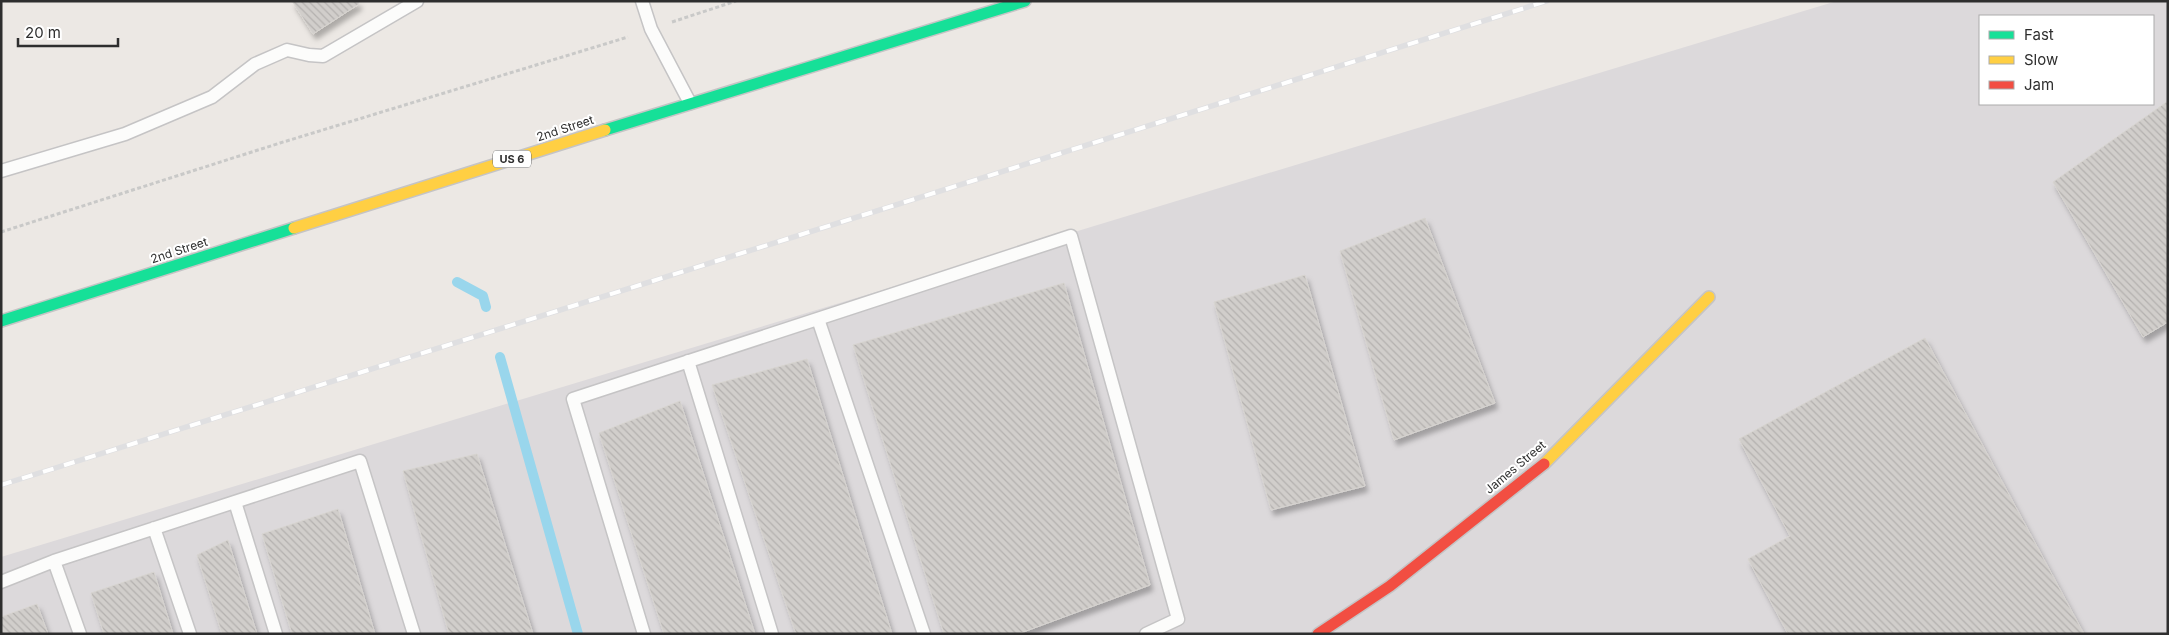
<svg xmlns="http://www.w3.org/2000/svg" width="2169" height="635" viewBox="0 0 2169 635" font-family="Inter,sans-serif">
  <defs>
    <pattern id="building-back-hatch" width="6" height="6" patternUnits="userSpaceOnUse" patternTransform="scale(1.25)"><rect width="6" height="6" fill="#d1cecb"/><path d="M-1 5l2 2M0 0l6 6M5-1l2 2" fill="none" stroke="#b4b1af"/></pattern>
    <filter id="shadow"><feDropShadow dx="3" dy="5.5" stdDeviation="2.5" flood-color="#0004"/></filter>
  </defs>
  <rect width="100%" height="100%" fill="#ece8e4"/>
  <path fill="#dcd9db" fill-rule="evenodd" d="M1837,1H2168V634H1V557ZM1980,16H2153V104H1980Z"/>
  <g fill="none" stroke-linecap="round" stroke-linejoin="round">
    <path stroke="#99d6ec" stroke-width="10" d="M457,282L483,296L486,307
      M500,357L578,634"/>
  </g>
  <path fill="url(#building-back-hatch)" stroke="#d7d4d0" filter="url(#shadow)" d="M292,1H358L359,4L313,34Z
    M2168,101V322L2143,337L2053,182Z
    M1425,218L1495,403L1394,440L1340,251Z
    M1305,275L1365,486L1271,510L1214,302Z
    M1064,283L1150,585L1018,634H944L853,345Z
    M1925,338L2084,634H1788L1748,559L1790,536L1739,439Z
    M807,359L892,634H796L712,385Z
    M680,401L755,634H664L599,433Z
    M477,454L533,634H449L403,471Z
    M338,509L375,634H292L262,534Z
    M228,540L257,634H222L197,555Z
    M154,572L173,634H104L91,593Z
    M37,604L48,634H1V617Z"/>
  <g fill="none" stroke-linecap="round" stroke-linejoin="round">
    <g stroke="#c5c4c5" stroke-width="15">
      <path id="lane" d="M642,1L651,29L690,103
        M1,171L125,134L212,97L255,64L287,50L309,55L323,56L417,1
        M818,319L924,634
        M688,361L772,634
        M235,502L276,634
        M154,528L190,634
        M1,582L54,561
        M80,634L54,561L360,461L414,634
        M644,634L573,399L1071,236L1178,619L1146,634"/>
    </g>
    <g stroke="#c5c4c5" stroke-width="14">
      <path id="fast" d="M605,130L1025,1
        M1,321L294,228"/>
    </g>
    <g stroke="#c5c4c5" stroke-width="14">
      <path id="slow" d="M294,228L605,130
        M1544,464L1709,297"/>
    </g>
    <g stroke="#c5c4c5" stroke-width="14">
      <path id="jam" d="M1318,634L1390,586L1544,464"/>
    </g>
    <path stroke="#c9c9c8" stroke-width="3" stroke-dasharray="4 2.5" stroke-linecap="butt" d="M672,22L736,1
      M1,232L280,143L628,37"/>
    <use href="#lane" stroke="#fcfcfb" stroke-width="12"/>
    <use href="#fast" stroke="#16e098" stroke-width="11"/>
    <use href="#slow" stroke="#ffcf43" stroke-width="11"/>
    <use href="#jam" stroke="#f24e42" stroke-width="11"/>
    <g stroke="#dfdfe1" stroke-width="5.5">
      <path id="rail" d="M1,485L1547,1"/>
    </g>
    <use href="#rail" stroke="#fff" stroke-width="4" stroke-dasharray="11" stroke-linecap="butt"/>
  </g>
  <g text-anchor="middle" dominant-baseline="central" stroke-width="4" stroke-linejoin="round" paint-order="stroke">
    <rect fill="#fff" stroke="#6d6d6d" stroke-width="1" x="493" y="150.5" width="38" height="17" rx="4"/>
    <g font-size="11" font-weight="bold" fill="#2e2e2e">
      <text x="512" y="159">US 6</text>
    </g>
    <g font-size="12" fill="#2e2e2e" stroke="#fff">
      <text transform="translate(565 128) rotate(-18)">2nd Street</text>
      <text transform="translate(179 250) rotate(-18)">2nd Street</text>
      <text transform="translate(1515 467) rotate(-40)">James Street</text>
    </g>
  </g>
  <rect width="2169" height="635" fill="none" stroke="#2e2e2e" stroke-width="5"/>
  <rect x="1979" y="15" width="175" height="90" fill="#ffffff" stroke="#ababab"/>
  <rect x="1989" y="31" width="25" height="8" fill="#16e098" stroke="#ababab"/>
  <text x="2024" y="40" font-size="15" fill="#2e2e2e">Fast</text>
  <rect x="1989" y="56" width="25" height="8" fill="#ffcf43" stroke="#ababab"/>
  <text x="2024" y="65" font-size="15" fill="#2e2e2e">Slow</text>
  <rect x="1989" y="81" width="25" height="8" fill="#f24e42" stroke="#ababab"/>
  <text x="2024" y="90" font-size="15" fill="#2e2e2e">Jam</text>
  <path d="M18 38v8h100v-8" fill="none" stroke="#2e2e2e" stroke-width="2.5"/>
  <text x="25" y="38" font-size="15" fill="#2e2e2e" stroke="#ffffff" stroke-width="4" paint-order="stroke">20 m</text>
</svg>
